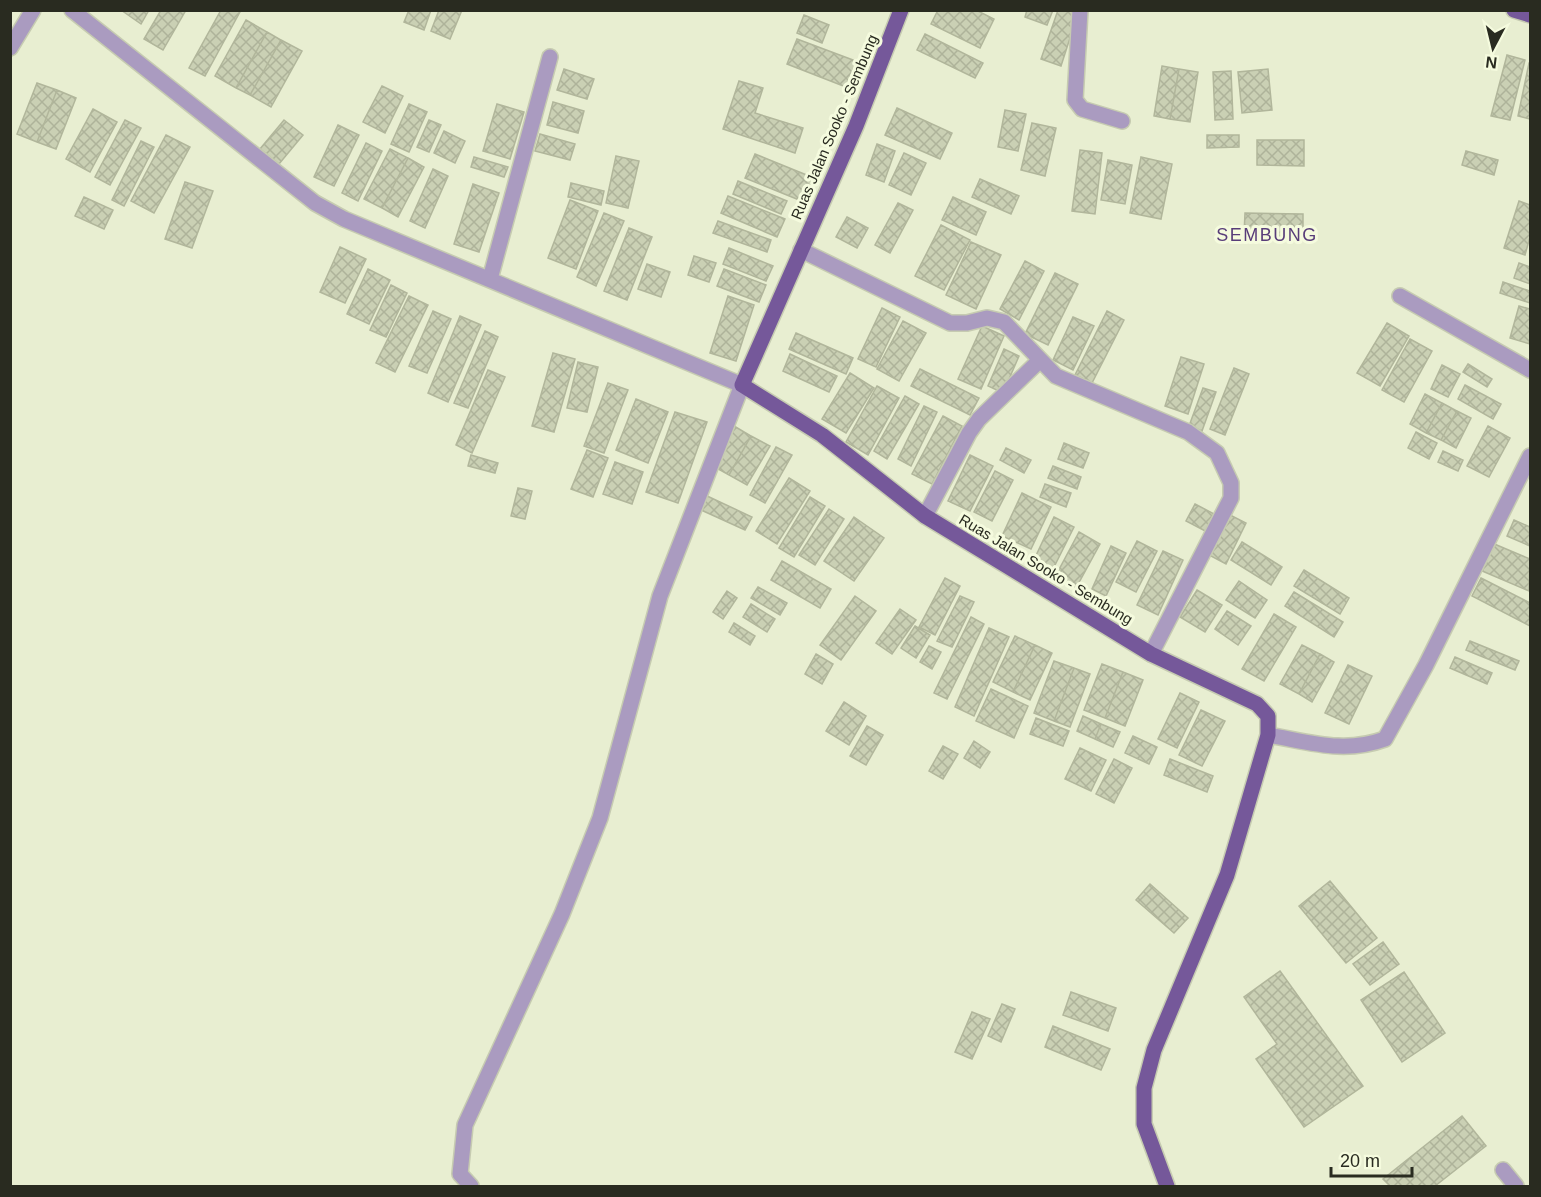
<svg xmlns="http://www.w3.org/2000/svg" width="1541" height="1197" viewBox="0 0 1541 1197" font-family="Arial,sans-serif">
  <defs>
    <pattern id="building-cross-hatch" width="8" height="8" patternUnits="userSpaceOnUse" patternTransform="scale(1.5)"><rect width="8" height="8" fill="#cad0b4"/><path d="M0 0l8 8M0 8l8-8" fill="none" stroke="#aeb39a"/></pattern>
  </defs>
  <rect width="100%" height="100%" fill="#e8eed1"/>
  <path fill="url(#building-cross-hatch)" stroke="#b1b69b" stroke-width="1.5" d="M121,10H149L141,24Z
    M161,10H186L163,50L144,39Z
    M221,10H241L205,76L189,68Z
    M409,10H431L424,30L404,22Z
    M439,10H462L450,39L431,31Z
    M938,10H976L994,19L980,48L931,24Z
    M1027,10H1053L1047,25L1025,17Z
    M1058,10H1079L1061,66L1041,59Z
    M804,15L829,25L822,43L797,33Z
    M246,20L267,32L236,88L215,76Z
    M267,32L281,40L250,95L236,88Z
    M925,34L983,63L975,78L917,50Z
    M797,39L861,63L851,89L787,64Z
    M281,40L302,51L271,107L250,95Z
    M1507,55L1525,60L1510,120L1491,116Z
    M1529,63H1530V119L1518,116Z
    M1162,66L1179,69L1170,119L1154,116Z
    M564,69L594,79L587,99L557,90Z
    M1179,69L1198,72L1190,122L1170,119Z
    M1268,69L1272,110L1242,113L1238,72Z
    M1231,71L1233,119L1215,120L1213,72Z
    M739,81L763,88L755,113L803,128L795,153L723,129Z
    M37,83L57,90L37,142L17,134Z
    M382,86L403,96L385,133L363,122Z
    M57,90L76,98L56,149L37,142Z
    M553,102L584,111L578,133L547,125Z
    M409,104L427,112L409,152L391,144Z
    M497,104L524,112L510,159L483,151Z
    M897,108L952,133L940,159L885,135Z
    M93,109L117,122L90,172L66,159Z
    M1005,110L1026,114L1018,151L998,147Z
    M125,120L141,128L110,185L95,177Z
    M284,120L303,135L279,164L260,149Z
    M429,120L441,125L429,152L417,147Z
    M1032,123L1056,128L1045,176L1021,170Z
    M338,125L359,135L334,186L314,177Z
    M444,131L465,141L455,163L434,153Z
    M540,134L575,144L570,160L535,151Z
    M166,135L190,147L154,213L131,201Z
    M1207,135H1239V147L1207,148Z
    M1257,140H1304V166L1257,165Z
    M141,141L154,147L124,206L112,200Z
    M366,143L382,151L358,201L342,193Z
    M877,144L895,151L884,182L866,175Z
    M390,149L408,158L382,208L364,199Z
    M1080,150L1102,153L1095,214L1072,211Z
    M1466,151L1498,160L1494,175L1462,165Z
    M904,153L926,163L911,195L889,185Z
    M755,154L814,178L804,202L745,178Z
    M616,156L639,161L628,208L606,203Z
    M474,157L508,167L504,177L471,167Z
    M1141,157L1172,164L1161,219L1130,213Z
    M408,158L424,167L398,217L382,208Z
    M1108,160L1132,165L1125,204L1101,200Z
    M433,169L448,176L425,228L410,221Z
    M980,179L1019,196L1011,214L972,197Z
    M738,181L787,201L781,214L733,194Z
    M185,182L213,191L192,248L165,239Z
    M571,183L604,191L601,205L568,197Z
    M473,184L499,193L479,252L454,244Z
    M728,196L785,219L777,237L721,213Z
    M84,197L113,210L104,229L75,216Z
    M953,197L986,212L976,235L942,220Z
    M570,200L598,211L576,269L548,258Z
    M1519,201L1530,205V237L1525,255L1504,248Z
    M898,203L913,210L890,253L875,245Z
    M604,213L624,221L596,286L577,277Z
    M1245,213L1303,214V237L1244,235Z
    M847,217L868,228L857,248L836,237Z
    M718,221L771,240L767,252L713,233Z
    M941,225L970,240L944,290L915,276Z
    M629,228L652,237L627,300L604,291Z
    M971,242L1001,255L976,309L946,295Z
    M340,247L366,259L345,303L320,292Z
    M729,248L773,266L766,281L723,264Z
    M694,256L716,263L709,282L688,275Z
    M1025,261L1044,271L1019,320L1000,309Z
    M1519,263L1530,267V284L1514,278Z
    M647,264L670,272L661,297L638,289Z
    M368,269L390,280L369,324L347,314Z
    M724,269L766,285L759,302L717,286Z
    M1055,273L1078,284L1048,345L1025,334Z
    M1503,282L1530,291V303L1500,293Z
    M391,285L407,293L386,337L370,330Z
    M409,296L428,305L395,372L376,363Z
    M728,296L754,305L736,361L710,353Z
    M1519,306L1530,309V344L1510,338Z
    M882,308L900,317L876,367L858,359Z
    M433,311L451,319L427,373L409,366Z
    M1107,311L1124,320L1092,383L1075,375Z
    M460,316L481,325L448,402L428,393Z
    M1073,317L1094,326L1073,370L1053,360Z
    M903,321L926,333L899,381L877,369Z
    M1387,323L1409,336L1380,386L1357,373Z
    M982,326L1004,336L981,389L958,379Z
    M485,331L498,337L468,408L454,403Z
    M796,333L853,358L846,374L789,349Z
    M1410,339L1432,351L1404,402L1382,390Z
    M1004,349L1019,356L1003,393L988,386Z
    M553,353L575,359L554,432L532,426Z
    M790,354L837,376L829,392L783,371Z
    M1181,357L1204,364L1188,414L1165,406Z
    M578,362L598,367L587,412L567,408Z
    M1468,364L1492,379L1487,387L1463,372Z
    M1442,365L1460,374L1448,397L1431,389Z
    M1234,368L1249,374L1225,435L1210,429Z
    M920,369L979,398L970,415L911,386Z
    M488,370L505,377L472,453L456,445Z
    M850,373L874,388L846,433L822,419Z
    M608,383L628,390L604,453L584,446Z
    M1465,385L1501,404L1493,419L1458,399Z
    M877,386L899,398L868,455L846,442Z
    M1203,388L1216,392L1202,431L1189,426Z
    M1425,394L1442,403L1426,433L1410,424Z
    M905,396L919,404L887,459L874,451Z
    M636,399L668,412L648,463L616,450Z
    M1442,403L1457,411L1441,440L1426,433Z
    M924,406L937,412L911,466L898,459Z
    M1457,411L1471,418L1456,448L1441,440Z
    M675,412L707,422L678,503L646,492Z
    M943,416L962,426L932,484L912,474Z
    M734,426L751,436L729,475L711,465Z
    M1488,426L1510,438L1489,477L1467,466Z
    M1416,432L1437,443L1429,459L1408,448Z
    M751,436L770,446L747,485L729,475Z
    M1064,443L1089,453L1083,468L1058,459Z
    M776,447L792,455L765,503L750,495Z
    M1006,448L1031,460L1024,473L1000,460Z
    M587,450L608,458L593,497L571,489Z
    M1443,451L1463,460L1458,471L1438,462Z
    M471,455L498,463L495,473L468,466Z
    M970,455L993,466L970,511L948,501Z
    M615,462L643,472L632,504L603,494Z
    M1053,466L1081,477L1077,489L1048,478Z
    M995,471L1013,480L992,521L974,512Z
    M789,478L810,491L777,544L756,531Z
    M1045,484L1071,493L1066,507L1040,497Z
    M518,488L532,491L525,519L511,516Z
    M1022,493L1051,507L1031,549L1002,536Z
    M705,495L752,517L745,530L699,509Z
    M810,497L825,506L794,557L779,548Z
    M1195,504L1218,516L1209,533L1186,521Z
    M829,509L844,519L815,565L799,555Z
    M1230,515L1246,523L1226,564L1209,555Z
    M854,517L884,538L854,581L824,561Z
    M1054,517L1074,527L1052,571L1033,562Z
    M1514,520L1530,527V546L1507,536Z
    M1079,532L1100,544L1076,588L1055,577Z
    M1137,541L1157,551L1136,592L1116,582Z
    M1242,542L1282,567L1271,585L1231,560Z
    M1492,543L1530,559L1529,591L1480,570Z
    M1111,546L1126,553L1106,596L1092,589Z
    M1163,551L1183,560L1158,615L1137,605Z
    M782,561L831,589L820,608L771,580Z
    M1304,570L1349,598L1340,614L1294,586Z
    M945,578L960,586L935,635L919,627Z
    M1481,578L1530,603V626L1472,596Z
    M1239,581L1267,600L1255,618L1226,600Z
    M758,587L787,603L780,615L751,598Z
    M1197,590L1222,605L1205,632L1180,617Z
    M727,591L737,598L723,619L713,612Z
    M1294,592L1343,622L1334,637L1285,606Z
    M855,596L876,611L841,660L820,645Z
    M960,596L974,602L952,647L937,641Z
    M751,604L775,619L767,632L743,617Z
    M900,609L916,620L892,654L876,643Z
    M1227,611L1251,626L1238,645L1215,629Z
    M1274,614L1296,627L1264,681L1242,669Z
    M971,617L984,624L947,699L934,693Z
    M734,623L755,636L750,645L729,632Z
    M915,626L930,635L916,658L901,648Z
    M989,628L1009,637L974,716L955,707Z
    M1015,636L1035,645L1013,692L993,682Z
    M1470,641L1519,661L1515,670L1466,650Z
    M1035,645L1052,653L1030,700L1013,692Z
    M1302,645L1320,654L1299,694L1280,684Z
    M929,646L941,652L932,669L920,662Z
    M816,654L833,664L822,684L805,674Z
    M1320,654L1334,662L1312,702L1299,694Z
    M1455,657L1492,673L1487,684L1450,668Z
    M1054,661L1074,668L1054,721L1034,713Z
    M1102,664L1123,672L1105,718L1084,710Z
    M1348,665L1372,676L1349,724L1325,713Z
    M1074,668L1090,674L1070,727L1054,721Z
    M1123,672L1143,680L1125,726L1105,718Z
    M991,689L1028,706L1014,738L976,721Z
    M1180,693L1199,702L1177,748L1158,739Z
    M844,702L866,716L849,745L826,731Z
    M1201,710L1225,721L1202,766L1179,755Z
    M1083,716L1101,724L1095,739L1077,731Z
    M1036,718L1069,731L1063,746L1030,734Z
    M1101,724L1120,732L1113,747L1095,739Z
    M867,726L883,735L866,765L850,756Z
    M1133,736L1157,747L1149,764L1125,753Z
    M974,741L990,752L980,768L964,758Z
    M943,746L958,754L943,779L929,771Z
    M1080,748L1106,760L1091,791L1065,779Z
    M1114,759L1132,768L1114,803L1096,794Z
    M1170,759L1213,776L1207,792L1164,775Z
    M1330,881L1377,938L1346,963L1299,906Z
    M1150,884L1188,918L1174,933L1136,900Z
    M1383,942L1399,964L1370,985L1353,964Z
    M1280,971L1363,1086L1304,1127L1256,1059L1277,1044L1244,997Z
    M1404,972L1445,1033L1402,1062L1361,1000Z
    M1071,992L1116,1008L1108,1031L1063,1015Z
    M1002,1004L1015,1009L1001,1042L988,1036Z
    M972,1012L990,1019L972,1059L955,1052Z
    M1053,1026L1110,1049L1101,1070L1045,1047Z
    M1462,1116L1486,1146L1435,1186H1390L1383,1179Z"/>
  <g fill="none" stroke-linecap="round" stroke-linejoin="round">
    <g stroke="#c6cbb1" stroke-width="18">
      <path id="minor" d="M72,10L315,203L344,219L742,385L660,596L600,818L562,914L465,1125L460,1174L471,1186
        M1080,10L1075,100L1082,109L1122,121
        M10,48L33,10
        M801,250L950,323H967L987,318L1004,322L1056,376L1188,432L1217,453L1231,483V498L1151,654
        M490,279L550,57
        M1400,296L1530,370
        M925,516L969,433L979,419L1039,361
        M1268,735C1310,742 1344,754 1385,739L1426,665L1530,456
        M1503,1170L1516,1186"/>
    </g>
    <g stroke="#c6cbb1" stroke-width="18">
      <path id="major" d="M901,10L856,126L742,385L822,435L925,516L1151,654L1257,704L1268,716V735L1227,875L1154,1050L1144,1088V1124L1167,1186
        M1514,10L1530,15"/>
    </g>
    <use href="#minor" stroke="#aa9bc0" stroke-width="15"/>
    <use href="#major" stroke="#75589a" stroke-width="15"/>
  </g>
  <g text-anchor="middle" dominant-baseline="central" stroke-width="6" stroke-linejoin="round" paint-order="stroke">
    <g font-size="15" fill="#292b20" stroke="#f5fbde">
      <text transform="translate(834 127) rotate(-67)">Ruas Jalan Sooko - Sembung</text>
      <text transform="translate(1046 569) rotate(31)">Ruas Jalan Sooko - Sembung</text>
    </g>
    <g font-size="18" letter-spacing="1.5" fill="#583d79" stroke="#f5fbde">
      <text x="1267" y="235">SEMBUNG</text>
    </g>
  </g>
  <rect width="1541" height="1197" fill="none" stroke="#292b20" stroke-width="24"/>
  <g transform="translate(1493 48) rotate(187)" stroke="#f5fbde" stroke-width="4.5" paint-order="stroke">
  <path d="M0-4.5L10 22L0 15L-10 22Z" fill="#292b20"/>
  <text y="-9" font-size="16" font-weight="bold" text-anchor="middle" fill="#292b20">N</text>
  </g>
  <path d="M1331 1167v9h81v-9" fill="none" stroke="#292b20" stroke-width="3"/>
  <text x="1340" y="1167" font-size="18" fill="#292b20" stroke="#f5fbde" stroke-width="4.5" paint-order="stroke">20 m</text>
</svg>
